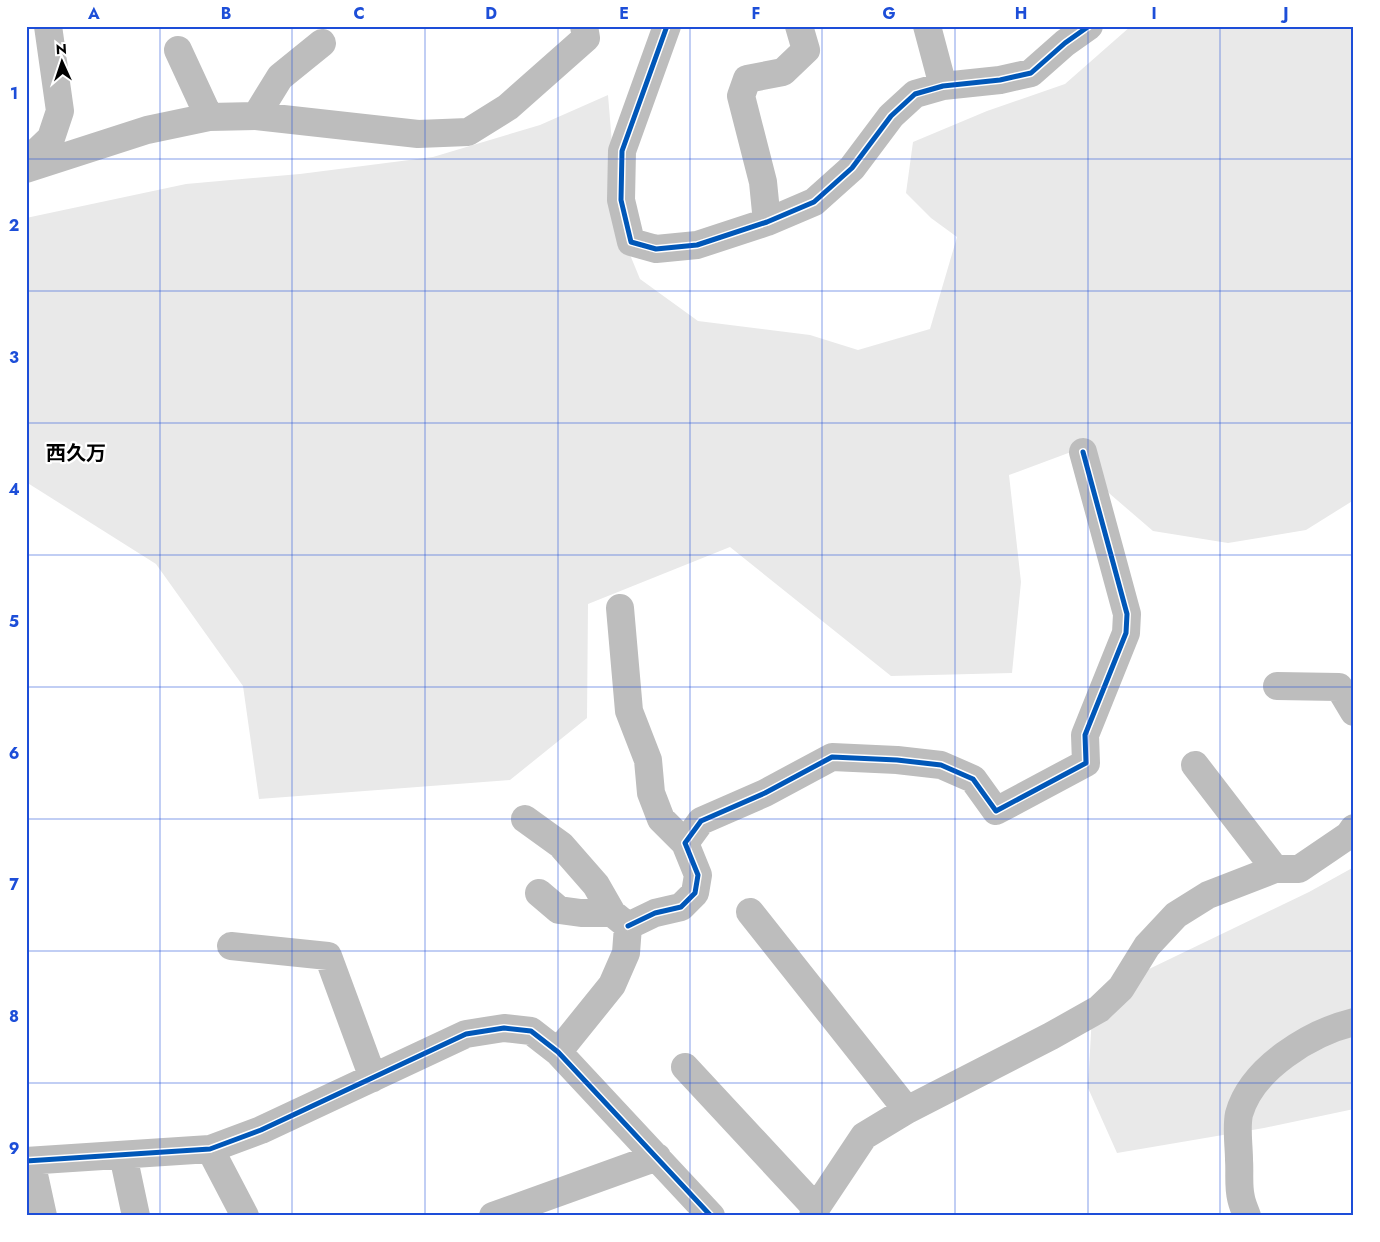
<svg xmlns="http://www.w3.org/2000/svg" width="1380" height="1242" viewBox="0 0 1380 1242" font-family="Jost,'Noto Sans JP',sans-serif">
  <rect width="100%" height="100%" fill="#fff"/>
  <path fill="#e9e9e9" d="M1131,26H1354V500L1306,530L1228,543L1153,531L1110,494L1071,452L1009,475L1021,582L1012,673L891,676L730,547L588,604L587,718L510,780L259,799L243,686L156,564L26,482V218L186,184L300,174L433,157L540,125L608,95L619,228L640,279L698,321L810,335L858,350L930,329L957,237L931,218L906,193L913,142L987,111L1065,84Z
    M1354,867V1109L1264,1128L1117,1153L1088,1088L1093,996L1309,892Z"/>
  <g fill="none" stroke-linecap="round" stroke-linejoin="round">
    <path stroke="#bdbdbd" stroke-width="28" d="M667,26L622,151L621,200L631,242L656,249L697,245L767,222L814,202L852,168L891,116L915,94L943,86L1000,80L1031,73L1065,43L1089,26
      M927,26L943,86
      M178,50L209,117
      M256,116L280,77L322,43
      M26,162L51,138L60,111L48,26
      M26,169L147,130L209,117L256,116L418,134L468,132L508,107L586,38L584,26
      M767,222L763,182L741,96L747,79L783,72L806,50L799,26
      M620,608L629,711L648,760L651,793L661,819L685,843
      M1277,686L1339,687L1354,712
      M1195,765L1275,869
      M525,819L561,845L596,885L612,913L628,926
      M539,893L559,910L581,913H612
      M750,912L907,1110
      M628,926L655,913L681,907L695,893L698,875L685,843L701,821L765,793L832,757L897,760L941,765L973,779L996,811L1086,763L1085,735L1126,633L1127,614L1083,452
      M231,946L328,956L373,1078
      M558,1052L612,985L626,953L628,926
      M685,1067L816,1208
      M210,1149L245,1216
      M123,1155L136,1216
      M26,1161L210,1149L261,1130L466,1034L504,1028L531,1031L558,1052L711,1216
      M31,1161L43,1216
      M493,1216L657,1157
      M813,1216L816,1208L864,1136L907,1110L1051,1036L1099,1009L1121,988L1147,946L1176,915L1208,895L1275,869H1299L1349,835L1354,828
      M1247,1216C1245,1210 1242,1204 1241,1198C1238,1186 1240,1172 1239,1160C1239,1146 1236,1128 1239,1114C1252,1068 1310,1033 1354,1022"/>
    <g stroke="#fff" stroke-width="8">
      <path id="cycleway" d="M667,26L622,151L621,200L631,242L656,249L697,245L767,222L814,202L852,168L891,116L915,94L943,86L1000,80L1031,73L1065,43L1089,26
        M628,926L655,913L681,907L695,893L698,875L685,843L701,821L765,793L832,757L897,760L941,765L973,779L996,811L1086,763L1085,735L1126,633L1127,614L1083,452
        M26,1161L210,1149L261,1130L466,1034L504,1028L531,1031L558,1052L711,1216"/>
    </g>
    <use href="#cycleway" stroke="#0057b8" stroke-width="5"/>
  </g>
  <path fill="none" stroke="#1d4ed8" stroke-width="1" stroke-opacity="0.55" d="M160,26V1216M292,26V1216M425,26V1216M558,26V1216M690,26V1216M822,26V1216M955,26V1216M1088,26V1216M1220,26V1216M26,159H1354M26,291H1354M26,423H1354M26,555H1354M26,687H1354M26,819H1354M26,951H1354M26,1083H1354"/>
  <g text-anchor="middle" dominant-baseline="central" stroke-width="4.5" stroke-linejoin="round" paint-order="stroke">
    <g font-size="20" font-weight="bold" fill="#000" stroke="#fff">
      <text x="76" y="453">西久万</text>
    </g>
  </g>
  <rect width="1380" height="1242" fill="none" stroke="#ffffff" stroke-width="55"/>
  <g transform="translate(62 62) rotate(357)" stroke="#ffffff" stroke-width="4" paint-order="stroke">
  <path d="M0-4L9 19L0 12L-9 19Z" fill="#000000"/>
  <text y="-8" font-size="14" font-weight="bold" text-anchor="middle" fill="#000000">N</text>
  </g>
  <rect x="28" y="28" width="1324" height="1186" fill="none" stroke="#1d4ed8" stroke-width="2"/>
  <g font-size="16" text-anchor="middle" font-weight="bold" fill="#1d4ed8">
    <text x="94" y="19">A</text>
    <text x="226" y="19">B</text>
    <text x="359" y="19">C</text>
    <text x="491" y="19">D</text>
    <text x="624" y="19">E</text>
    <text x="756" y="19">F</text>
    <text x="889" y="19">G</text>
    <text x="1021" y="19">H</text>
    <text x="1154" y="19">I</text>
    <text x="1286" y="19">J</text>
    <text x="14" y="99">1</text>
    <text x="14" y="231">2</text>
    <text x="14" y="363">3</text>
    <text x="14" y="495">4</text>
    <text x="14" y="627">5</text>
    <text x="14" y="759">6</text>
    <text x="14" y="890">7</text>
    <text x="14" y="1022">8</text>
    <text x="14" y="1154">9</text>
  </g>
</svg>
